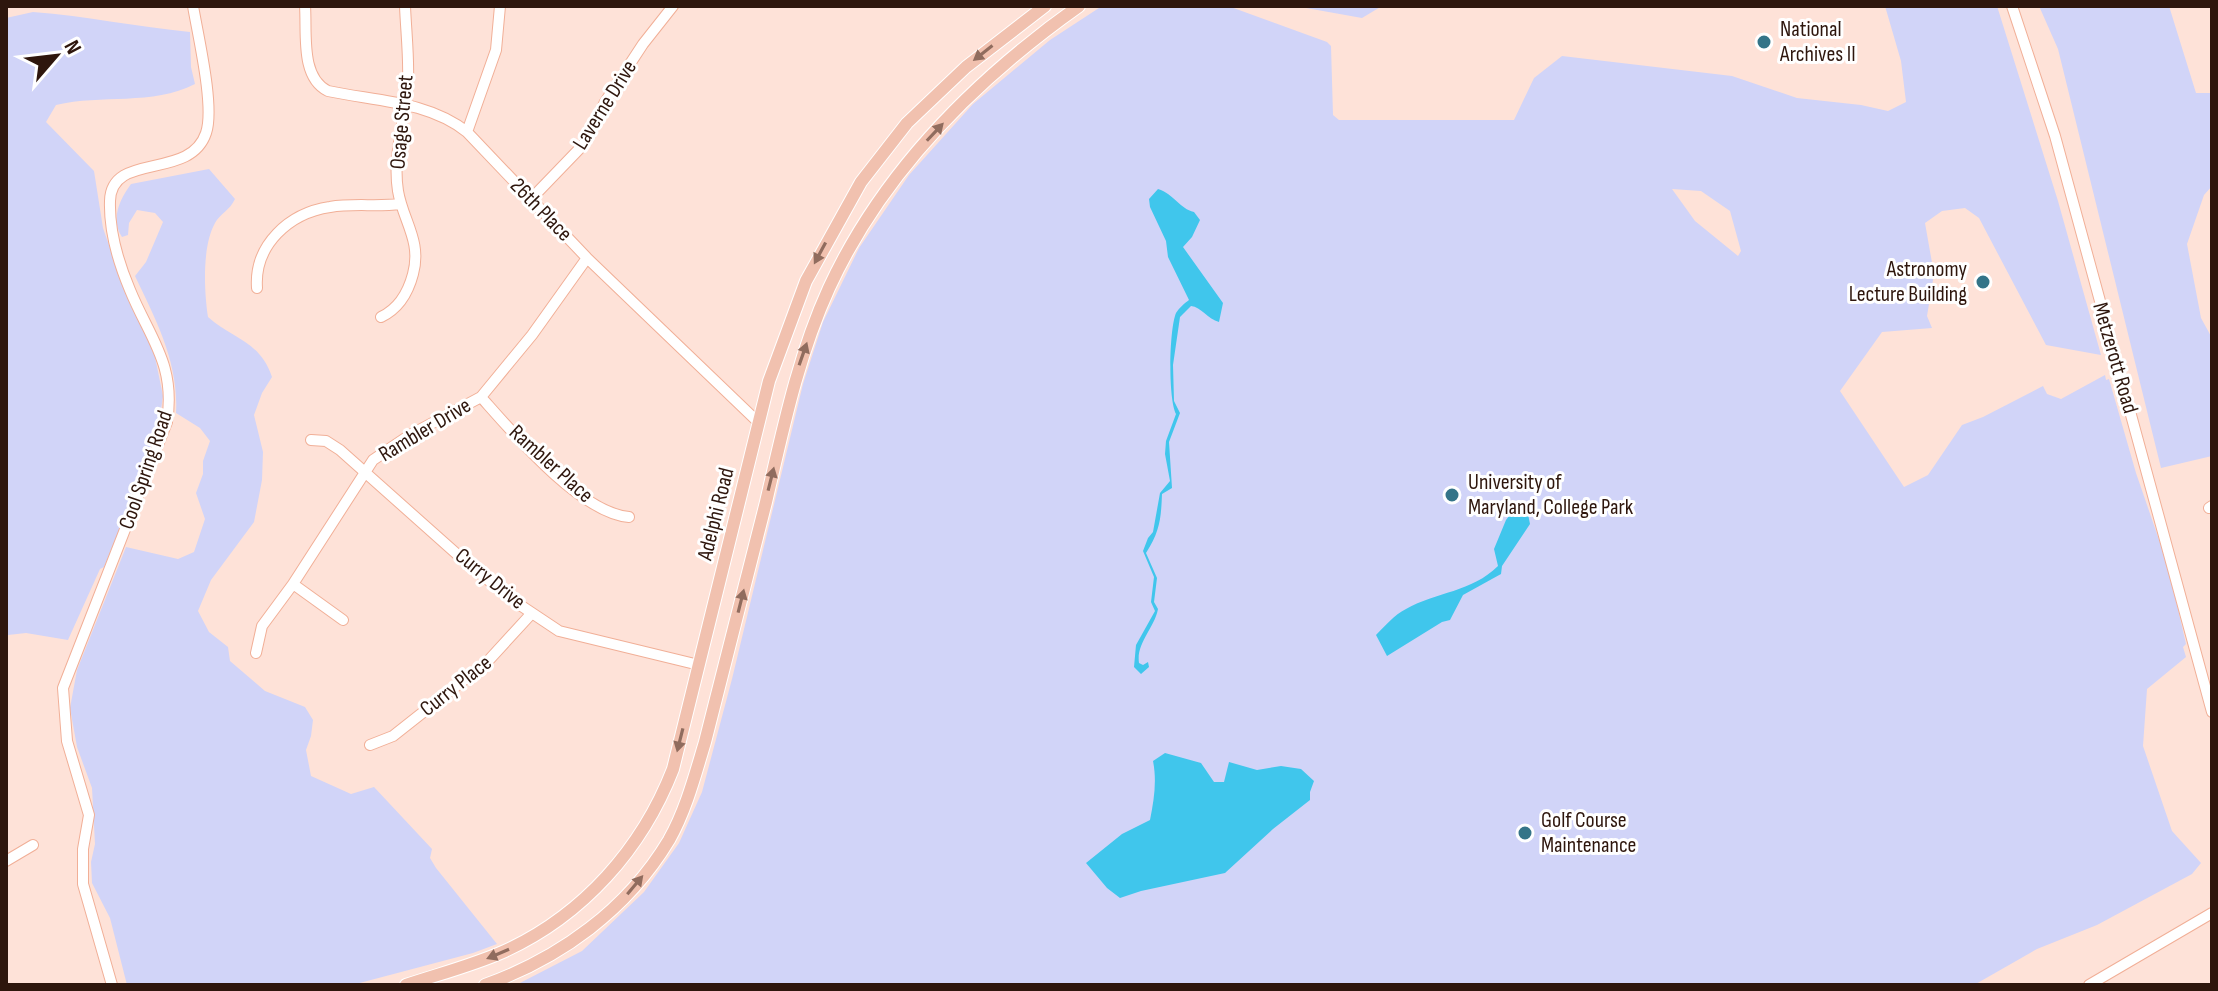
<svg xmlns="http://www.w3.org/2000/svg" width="2218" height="991" viewBox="0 0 2218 991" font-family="'Sofia Sans Condensed',sans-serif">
  <rect width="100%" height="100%" fill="#fee2d8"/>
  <path fill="#d1d4f8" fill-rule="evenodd" d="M1102,6H1228L1327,42L1331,46L1333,115L1339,120H1514L1534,78L1562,56L1732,76L1797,98L1861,105L1888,111L1906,102L1901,61L1885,6H1997L2058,201L2101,355L2046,345L1979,218L1965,208L1942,211L1925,223L1934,274L1927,316L1932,328L1882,332L1840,391L1904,487L1928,475L1962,425L1983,417L2043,386L2047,394L2061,399L2105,375L2106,380L2109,379L2136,473L2168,566L2186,644L2183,647L2186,657L2147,689L2143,746L2172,831L2201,863L2192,874L2097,925L2037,949L1974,985H516L582,951L644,892L679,843L702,792L732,679L803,384L823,322L859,248L909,175L973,104L1050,40ZM1672,189L1701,191L1730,211L1741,251L1738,256L1695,221Z
    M1295,6H1382L1362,18Z
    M2039,6H2169L2196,93H2212V186L2204,195L2187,244L2201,318L2212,338V456L2161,468L2058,49Z
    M33,12C86,16 138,27 190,32L191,67L195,84C152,106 102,94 56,105L46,122L94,171L103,228L119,274L154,352L163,396L157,438L104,567L100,569L68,640L26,633L8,635L6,640V18Z
    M209,169L235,199C230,210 220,214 215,223C202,246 204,291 208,317C233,339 260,341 272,377L262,393L254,415L263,452L262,480L254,522L211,580L198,611L209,632L228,647L230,661L265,691L305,707L313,720L311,736L306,750L311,776L351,794L374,787L432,849L430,858L436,868L497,944L473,953L352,985H127L110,918L92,883L91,862L95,844L92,788L77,747L70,708L77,670L126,547L178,559L194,552L205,519L196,493L203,474V461L210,441L200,428L176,413C179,363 156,320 135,276L146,262L163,222L155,213L137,210L129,223L128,235L122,237C110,219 120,199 131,184Z"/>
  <path fill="#40c6ec" d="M1158,189C1174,194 1180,209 1194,212L1200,220L1192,237L1183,247L1223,303L1219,322C1208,319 1201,307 1191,306L1180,317L1173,365L1174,401L1180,413L1169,442L1172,488L1162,494C1161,519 1160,531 1146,553L1157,578L1154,602L1158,609C1154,629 1136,643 1139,663L1143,665L1148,662L1149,667L1141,674L1134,667L1136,645L1155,611L1151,602L1154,577L1143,551L1148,538L1153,532L1160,493L1170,481L1165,454L1166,441L1176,414C1168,399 1169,330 1176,313C1179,308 1185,303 1189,300L1168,257L1166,241L1150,207L1149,199Z
    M1515,508L1527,509L1530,524L1502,566L1501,574L1463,595L1450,620L1442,622L1387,656L1376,635C1385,626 1394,615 1406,609C1436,592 1472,592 1498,566L1494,549L1506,520Z
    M1165,753L1201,763L1214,782H1224L1229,762L1257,770L1281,766L1301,769L1314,781L1310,792V800L1273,829L1225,873L1141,891L1120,898L1107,888L1086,863L1122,834L1150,820C1154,800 1157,781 1153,761Z"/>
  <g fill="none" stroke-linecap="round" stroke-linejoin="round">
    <g stroke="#f1af97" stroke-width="12">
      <path id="minor" d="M305,6C307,33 300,77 328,91C375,101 428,101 467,132L587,258L759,423
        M2012,6L2055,136L2212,712
        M467,132L496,50L500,6
        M531,199L585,143L605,102L643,44L673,6
        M257,288C254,245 289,213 330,207C353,203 377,207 400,204
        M381,317C398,309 408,293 413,274C422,241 403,221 398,191C392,153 406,118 408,80C409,56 406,31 405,6
        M481,397C513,433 580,513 629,517
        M311,440L326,441L340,450L468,564L517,603L559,631L699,665
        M2209,508L2212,506
        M293,584L343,620
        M256,653L262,626L293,584L373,460L410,435L481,397L532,335L587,258
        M370,745L393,736L488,661L532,613
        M6,861L33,845
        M112,985L83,884V849L89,815L67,741L63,688L167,422C176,364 150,339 130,290C119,264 109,230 110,201C111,151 190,181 206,133C215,107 198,36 193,6
        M2089,985L2212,913"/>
    </g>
    <g stroke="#fff" stroke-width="14">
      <path id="major" d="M406,985C439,974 474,965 505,951C583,915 642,849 673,769L769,381L806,281L861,182L907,123L966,67L1045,6
        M485,985C560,958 627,910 669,840C686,810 695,775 705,742C726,662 746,582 766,502C783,429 798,356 829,288C882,173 976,79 1079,6"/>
    </g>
    <use href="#minor" stroke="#fff" stroke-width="10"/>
    <use href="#major" stroke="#f1c1af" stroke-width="12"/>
  </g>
  <defs><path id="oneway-solid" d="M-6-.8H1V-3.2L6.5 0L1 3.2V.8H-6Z" transform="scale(2)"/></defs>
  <g fill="#906c5e">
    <use href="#oneway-solid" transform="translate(983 53) rotate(142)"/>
    <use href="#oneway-solid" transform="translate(935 132) rotate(-47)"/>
    <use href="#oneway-solid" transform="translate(820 253) rotate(118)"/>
    <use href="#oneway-solid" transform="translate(803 354) rotate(-71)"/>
    <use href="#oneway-solid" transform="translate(771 479) rotate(-76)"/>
    <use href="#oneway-solid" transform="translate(741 601) rotate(-76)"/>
    <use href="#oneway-solid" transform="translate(680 740) rotate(104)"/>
    <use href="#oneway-solid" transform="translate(635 885) rotate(-50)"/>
    <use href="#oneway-solid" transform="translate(498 954) rotate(157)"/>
  </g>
  <g fill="#347488" stroke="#fff" stroke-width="3">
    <circle cx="1764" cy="42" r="8"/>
    <circle cx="1983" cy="282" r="8"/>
    <circle cx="1452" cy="495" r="8"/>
    <circle cx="1525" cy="833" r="8"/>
  </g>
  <g text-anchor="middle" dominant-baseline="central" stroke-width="6" stroke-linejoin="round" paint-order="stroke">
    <g font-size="22" fill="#2e160d" stroke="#fff" text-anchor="start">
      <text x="1780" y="29">National<tspan x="1780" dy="25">Archives II</tspan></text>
      <text x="1967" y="269" text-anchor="end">Astronomy<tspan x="1967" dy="25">Lecture Building</tspan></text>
      <text x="1468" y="482">University of<tspan x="1468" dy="25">Maryland, College Park</tspan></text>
      <text x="1541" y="820">Golf Course<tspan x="1541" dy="25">Maintenance</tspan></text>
    </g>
    <g font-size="22" fill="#2e160d" stroke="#fff">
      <text transform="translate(605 105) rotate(-58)">Laverne Drive</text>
      <text transform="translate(402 122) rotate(-85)">Osage Street</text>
      <text transform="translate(541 210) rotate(46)">26th Place</text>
      <text transform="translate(2115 358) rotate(74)">Metzerott Road</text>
      <text transform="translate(425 430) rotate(-31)">Rambler Drive</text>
      <text transform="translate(551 464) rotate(42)">Rambler Place</text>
      <text transform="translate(146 470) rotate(-71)">Cool Spring Road</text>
      <text transform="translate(716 514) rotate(-76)">Adelphi Road</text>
      <text transform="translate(490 579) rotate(39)">Curry Drive</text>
      <text transform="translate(456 686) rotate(-38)">Curry Place</text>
    </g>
  </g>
  <rect width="2218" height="991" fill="none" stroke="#2e160d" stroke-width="16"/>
  <g transform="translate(56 56) rotate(62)" stroke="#ffffff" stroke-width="6" paint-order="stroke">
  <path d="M0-6L14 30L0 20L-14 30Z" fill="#2e160d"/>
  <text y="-12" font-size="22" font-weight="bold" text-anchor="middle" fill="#2e160d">N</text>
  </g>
</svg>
